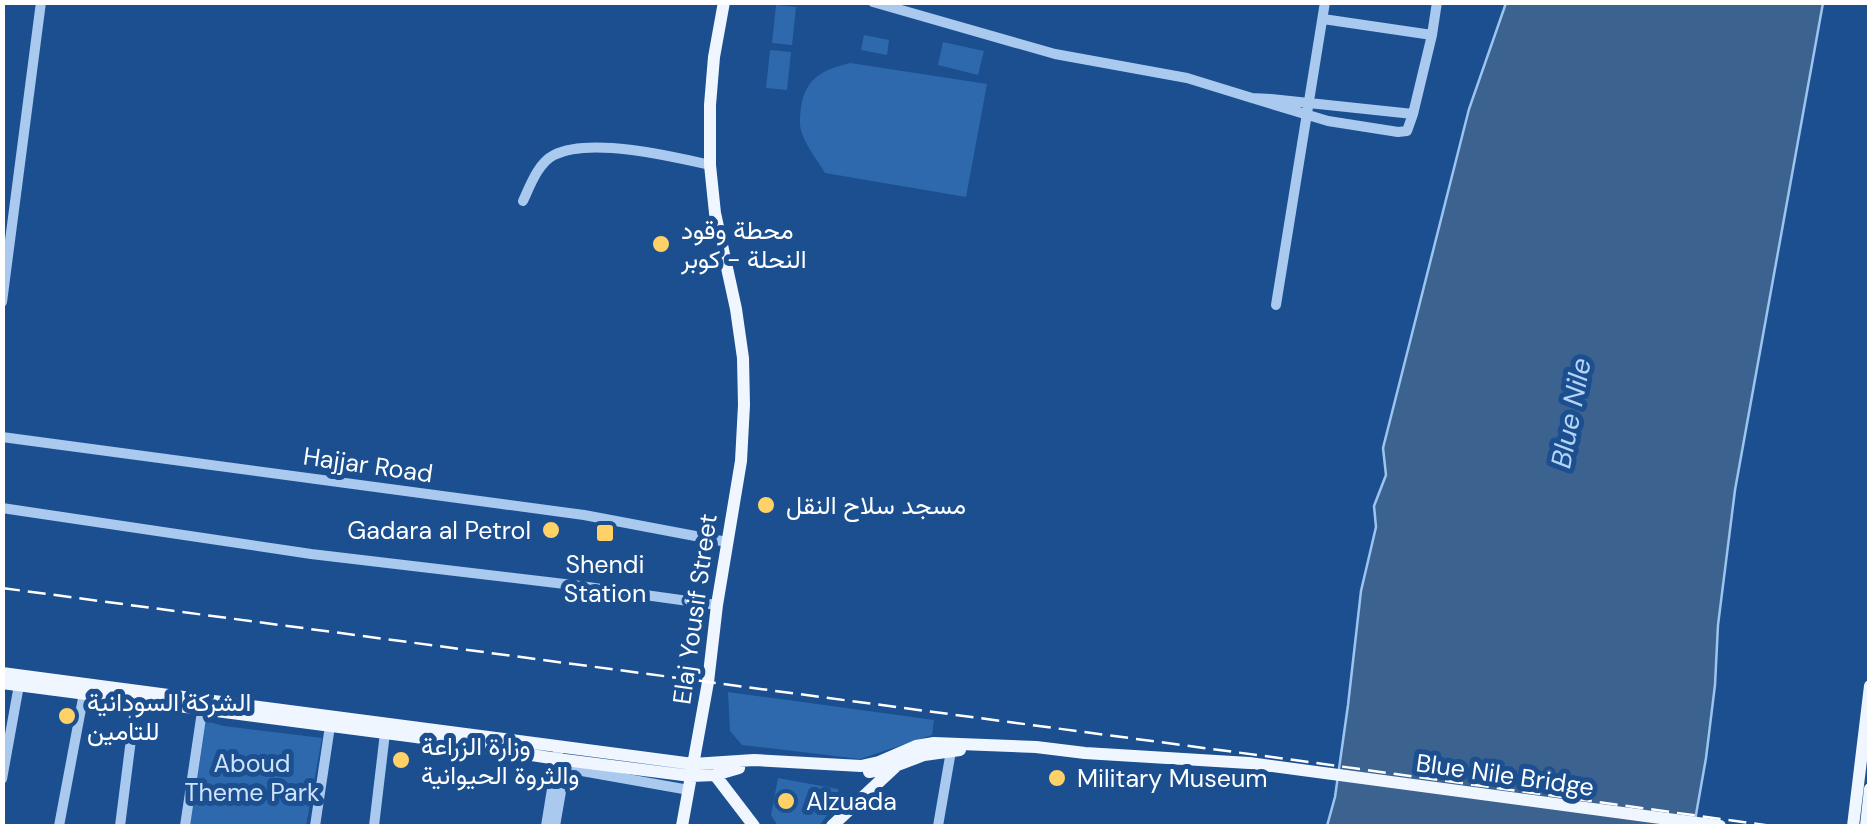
<svg xmlns="http://www.w3.org/2000/svg" width="1872" height="829" viewBox="0 0 1872 829" font-family="'DM Sans',Vazirmatn,sans-serif">
  <rect width="100%" height="100%" fill="#1b4f8f"/>
  <path fill="#2e69ad" d="M776,5L796,7L792,45L772,43Z
    M864,35L889,40L887,55L861,50Z
    M943,42L984,51L978,75L938,65Z
    M770,50L791,52L787,90L766,88Z
    M850,63L987,84L966,197L825,173C817,160 806,146 801,131C799,123 800,115 801,107C806,77 823,70 850,63Z
    M728,692L934,720L932,735L860,759L742,745L730,731Z
    M206,721L224,726L322,738L306,826H190Z
    M778,778L838,789L839,799L819,826H778L771,815Z"/>
  <path fill="#3c6290" stroke="#9cc4f0" stroke-width="2.5" d="M1506,3H1823L1735,490L1718,625L1715,685L1706,758L1694,826H1327L1335,797L1348,705L1361,591L1376,527L1374,506L1386,475L1383,448L1469,109Z"/>
  <g fill="none" stroke-linecap="round" stroke-linejoin="round">
    <path stroke="#a9c9ee" stroke-width="10" d="M873,2L1055,54L1187,78L1252,98
      M1323,19L1432,35
      M1252,98L1271,99L1413,114L1407,131L1398,132L1328,121Z
      M1413,114L1432,35L1437,2
      M523,201C530,186 538,163 554,155C590,137 671,156 710,165
      M2,302L41,2
      M1276,305L1325,2
      M2,437L584,515L727,542
      M2,508L311,554L573,585L717,605
      M565,768L689,790
      M2,779L19,685
      M59,826L84,693
      M120,826L136,700
      M185,826L203,705
      M315,826L330,726
      M374,826L385,733
      M546,826L558,752
      M555,826L566,763
      M938,826L951,751"/>
    <path stroke="#f0f6ff" stroke-width="12" d="M2,673L693,764L754,760L861,766L879,762L916,746L934,743L1036,747L1085,753L1249,763L1720,826
      M2,683L416,737L557,759L691,776L715,775L739,768
      M869,772L890,768L924,755L960,750
      M715,775L754,826
      M682,826L708,682L717,605L741,461L744,405L743,358L736,309L715,213L710,165V105L714,57L724,2
      M832,826L895,767
      M1853,826L1870,686
      M1866,826L1870,789"/>
    <path stroke="#fff" stroke-width="2.5" stroke-dasharray="18 8" stroke-linecap="butt" d="M2,588L1287,759L1772,826"/>
  </g>
  <g fill="#ffd166" stroke="#1b4f8f" stroke-width="4">
    <circle cx="661" cy="244" r="10"/>
    <circle cx="766" cy="505" r="10"/>
    <circle cx="551" cy="530" r="10"/>
    <rect x="595" y="523" width="20" height="20" rx="5"/>
    <circle cx="67" cy="716" r="10"/>
    <circle cx="401" cy="760" r="10"/>
    <circle cx="1057" cy="778" r="10"/>
    <circle cx="786" cy="801" r="10"/>
  </g>
  <g text-anchor="middle" dominant-baseline="central" stroke-width="10" stroke-linejoin="round" paint-order="stroke">
    <g font-size="25" fill="#fff" stroke="#1b4f8f" text-anchor="start">
      <text x="681" y="230">محطة وقود<tspan x="681" dy="29">النحلة - كوبر</tspan></text>
      <text x="786" y="505">مسجد سلاح النقل</text>
      <text x="531" y="530" text-anchor="end">Gadara al Petrol</text>
      <text x="605" y="564" text-anchor="middle">Shendi<tspan x="605" dy="29">Station</tspan></text>
      <text x="87" y="702">الشركة السودانية<tspan x="87" dy="29">للتامين</tspan></text>
      <text x="421" y="746">وزارة الزراعة<tspan x="421" dy="29">والثروة الحيوانية</tspan></text>
      <text x="1077" y="778">Military Museum</text>
      <text x="806" y="801">Alzuada</text>
    </g>
    <g font-size="25" fill="#fff" stroke="#1b4f8f">
      <text transform="translate(368 465) rotate(8)">Hajjar Road</text>
      <text transform="translate(695 609) rotate(-82)">Elaj Yousif Street</text>
      <text transform="translate(1505 775) rotate(8)">Blue Nile Bridge</text>
    </g>
    <g font-size="25" fill="#cfe3fa" stroke="#1b4f8f">
      <text x="252" y="763">Aboud<tspan x="252" dy="29">Theme Park</tspan></text>
    </g>
    <g font-size="28" font-style="italic" fill="#b5d3f5" stroke="#1b4f8f">
      <text transform="translate(1571 413) rotate(-79)">Blue Nile</text>
    </g>
  </g>
  <rect width="1872" height="829" fill="none" stroke="#ffffff" stroke-width="10"/>
</svg>
